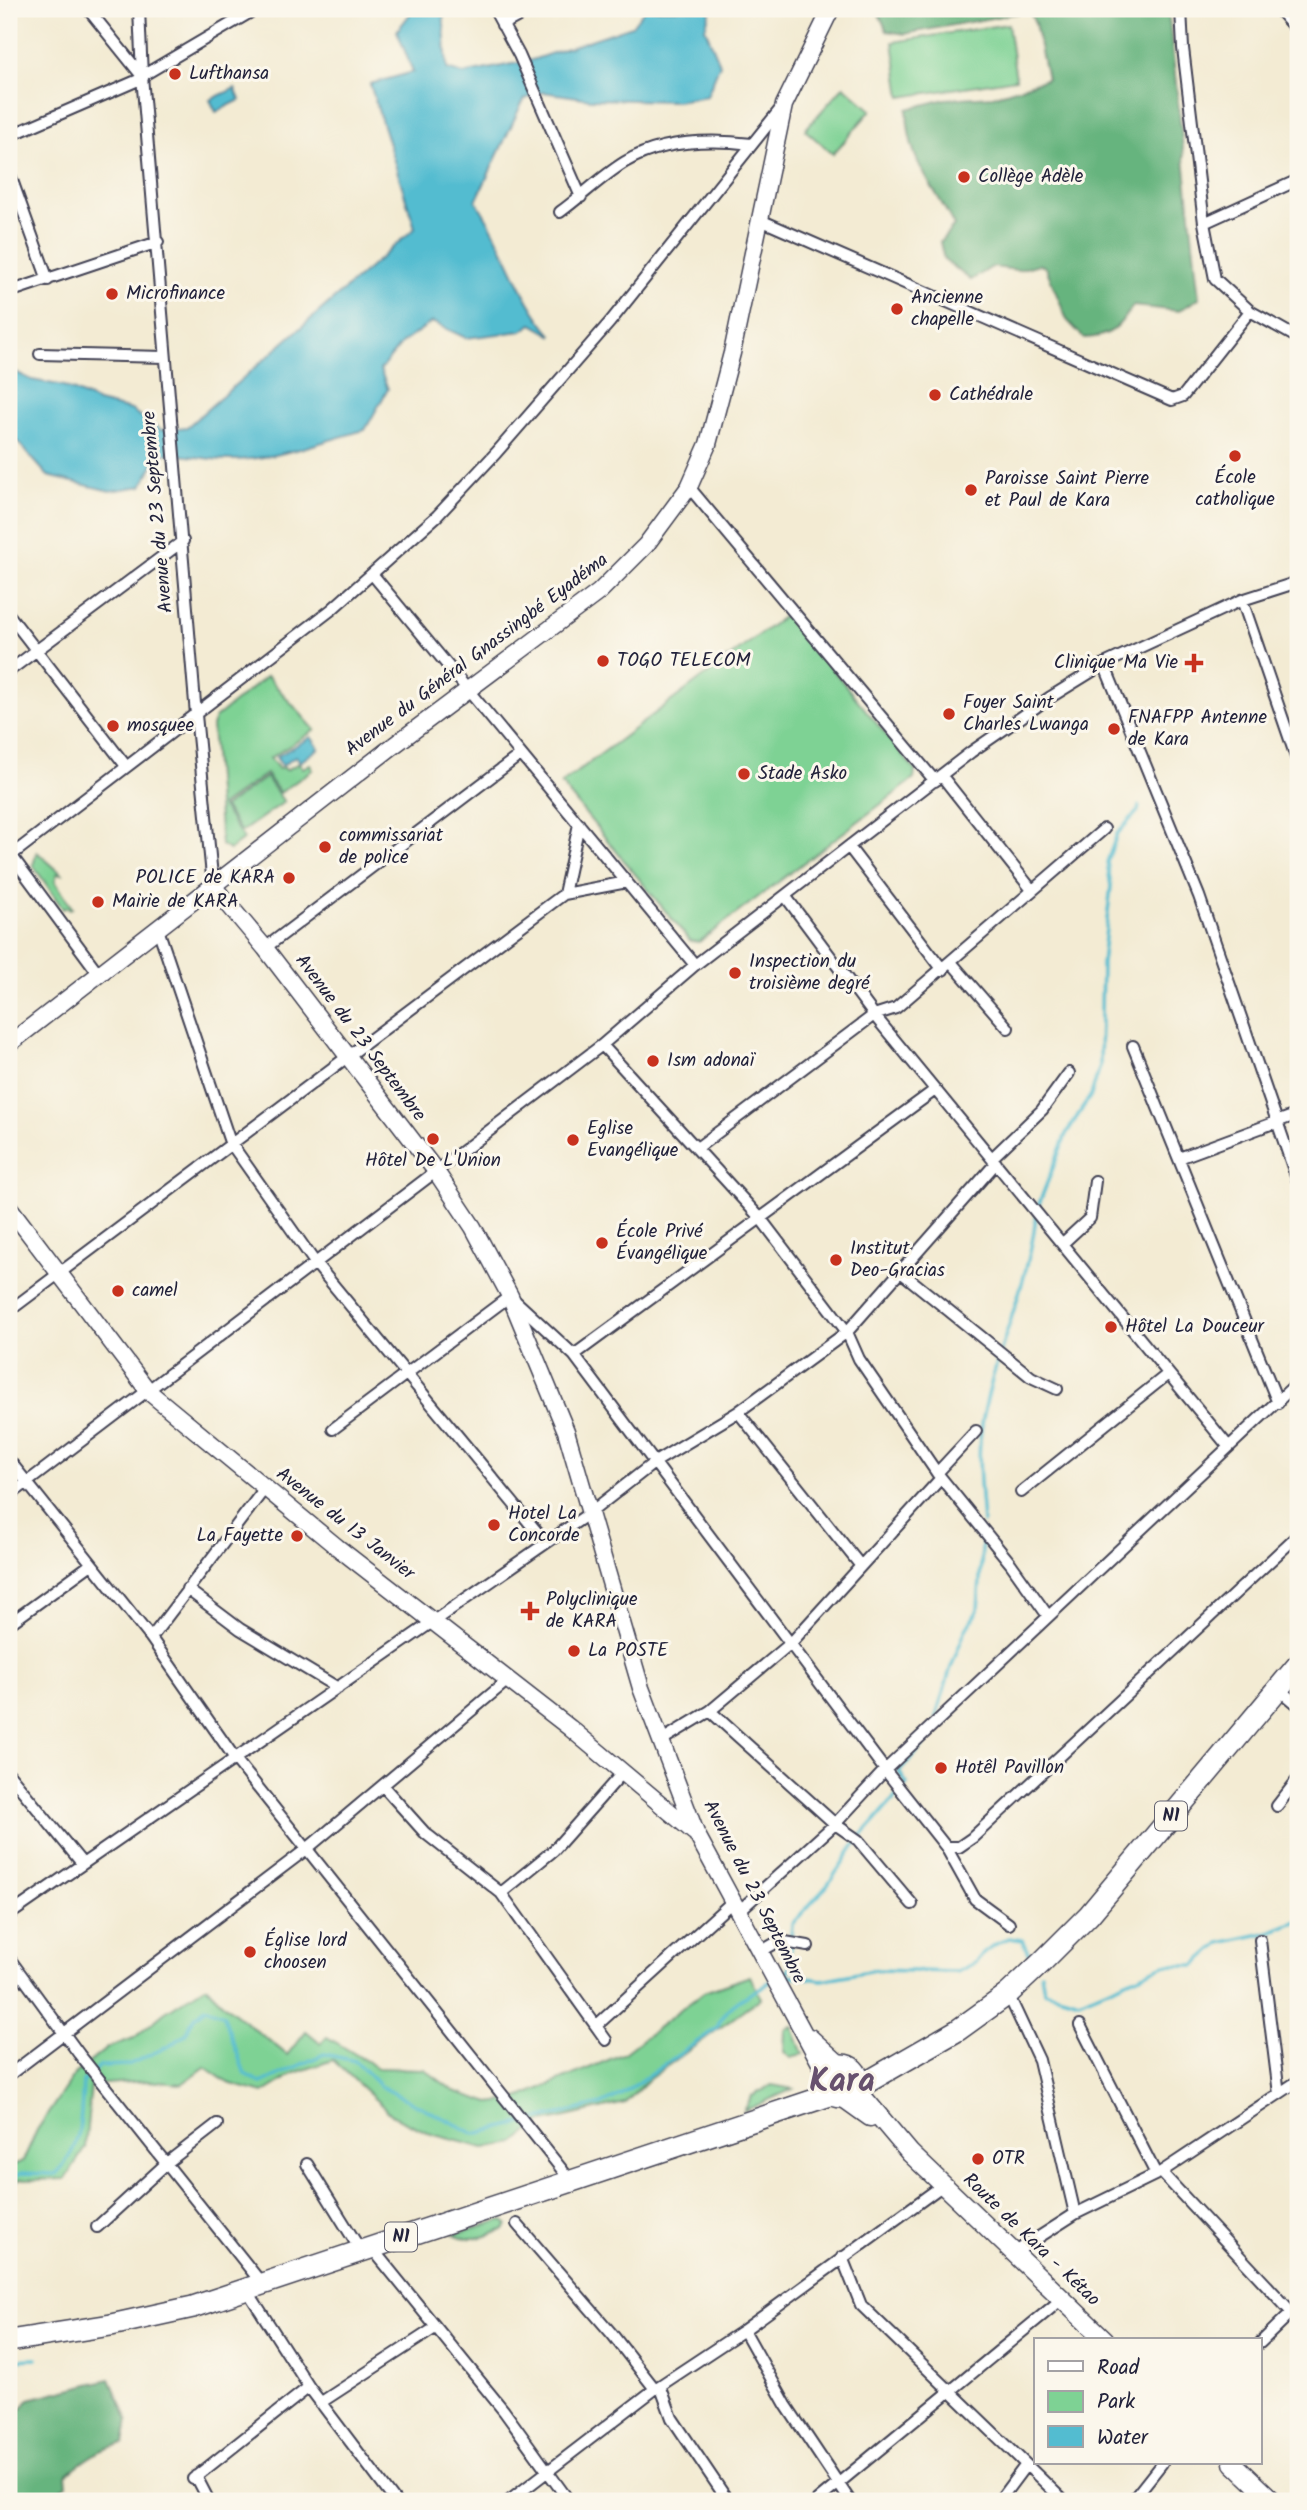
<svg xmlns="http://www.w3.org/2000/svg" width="1307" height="2510" viewBox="0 0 1307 2510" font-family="Kalam,sans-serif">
  <rect width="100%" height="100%" fill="#fbf7ec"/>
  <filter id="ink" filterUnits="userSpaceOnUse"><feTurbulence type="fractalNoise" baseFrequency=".0143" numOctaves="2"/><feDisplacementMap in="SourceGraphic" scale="14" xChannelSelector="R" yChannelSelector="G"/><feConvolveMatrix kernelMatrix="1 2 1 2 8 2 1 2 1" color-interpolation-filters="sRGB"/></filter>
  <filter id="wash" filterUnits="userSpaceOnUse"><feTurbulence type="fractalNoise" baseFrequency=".00686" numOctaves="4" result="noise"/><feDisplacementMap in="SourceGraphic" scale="28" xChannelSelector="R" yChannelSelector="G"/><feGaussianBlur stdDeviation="1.57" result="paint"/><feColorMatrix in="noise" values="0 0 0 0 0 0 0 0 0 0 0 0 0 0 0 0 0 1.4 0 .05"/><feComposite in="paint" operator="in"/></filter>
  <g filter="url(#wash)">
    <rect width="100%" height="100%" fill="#f3ebd3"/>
    <path fill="#7ed294" stroke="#507a68" stroke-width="2" d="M1008,24L1016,79L901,97L893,42Z
      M844,86L871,110L833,154L805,130Z
      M787,614L915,770L914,779L699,942L690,941L561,784Z
      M267,676L315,730L270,758L279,769L283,767L286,770L299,763L303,768L310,764L313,769L280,793L266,774L221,806L244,839L229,850L221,845L212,726L215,718Z
      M266,777L284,802L241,832L224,807Z
      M37,852L62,874H57L55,881L72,908L69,909L67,907L63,909L33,865Z
      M750,1976L761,1998L648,2080L625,2103L540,2123L515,2143L484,2148L431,2134L393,2116L333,2060L295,2073L263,2093L228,2083L205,2067L182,2084L147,2081L91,2085L85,2148L65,2179L18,2180L9,2192V2167L23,2161L37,2130L74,2075L107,2048L134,2038L164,2013L206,1986C229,2013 260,2032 287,2055L306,2031L321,2043L327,2037L378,2068L424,2069L454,2091L490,2103L514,2100L625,2053L704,1992Z
      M792,2026L803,2054L790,2057L784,2052L785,2030Z
      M772,2085L793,2089L744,2111L752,2096Z
      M502,2220L507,2224L505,2229C490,2236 469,2243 453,2234Z"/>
    <path fill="#66b47e" stroke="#446b5c" stroke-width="2" d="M886,9H1168L1199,298L1179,311L1133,306C1118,328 1111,337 1084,338L1067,320L1046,268L1039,264L1018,270L992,267L971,280L944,260L940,242L954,226C932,180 908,165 907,109L945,99L993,96L1047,79L1035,23L1029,11L905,34L887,31L879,14Z
      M110,2379L128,2420L124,2444C101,2447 84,2460 66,2475L67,2485L45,2501H9V2425L29,2399Z"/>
    <path fill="#53bcd0" stroke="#3a6f86" stroke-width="2" d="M414,9H443L447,69L463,74L532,60L632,26L645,9H711L705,28L720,64L707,96L676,101L591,99L543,92L525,99L520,107L476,201C506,244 518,297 553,336L532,324L522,331L466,338L432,322L402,343L380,370L388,389L365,430C322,441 279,459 234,460C210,461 184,454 159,453L142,486L110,491L48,476L9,432V369L32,380L64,386L98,402L131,410L161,430L187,427L415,228L370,84L413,72L397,31Z
      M235,88L240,100L216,112L210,100Z
      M311,737L319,748L300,762L296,756L282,766L276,757Z"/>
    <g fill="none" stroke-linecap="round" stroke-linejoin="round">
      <path stroke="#53bcd0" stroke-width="3.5" d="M1037,1209L1066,1134L1091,1095L1100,1066L1102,963L1111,886L1107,862L1117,834L1138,811L1139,806
        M983,1523C981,1494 977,1460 981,1431C991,1358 1028,1291 1036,1216
        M936,1717L950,1670L965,1631L978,1610L983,1534
        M789,1959L792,1924L827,1886L858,1840L907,1784L899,1772L936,1731V1725
        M1041,1973L1044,1991L1079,2001L1164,1965H1195L1220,1943L1266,1933L1298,1921
        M786,1975L822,1980L874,1970L957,1972L976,1962L983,1953L996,1944L1009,1938L1022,1940L1032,1961
        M780,1977L790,1969L789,1963
        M9,2179L21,2173L56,2174C84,2144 80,2120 83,2082L100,2066L128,2065L171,2045L185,2035L194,2017L206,2008L223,2015L245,2074L261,2083L324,2054L355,2061L380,2086L475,2134L602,2104L624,2093L717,2028C725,2004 749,1995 770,1982
        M9,2360L36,2359"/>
    </g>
  </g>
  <g filter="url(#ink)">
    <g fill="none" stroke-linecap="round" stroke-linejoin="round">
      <g stroke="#414052" stroke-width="14">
        <path id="street" d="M88,9L142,76L256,9
          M139,9L142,76L196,715L213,886
          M494,9L519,55L581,197
          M1181,9L1183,48L1204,223L1215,279L1250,311L1298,338
          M1278,9L1298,32
          M502,25L531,9
          M9,120L18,132
          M9,136L143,78
          M9,172L48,280
          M560,212C582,196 602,176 625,162C662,140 710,139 752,144
          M758,219L1172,400L1183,396L1250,311
          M1204,223L1298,180
          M9,292L158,242
          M40,354L165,357
          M689,487L935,781
          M373,575L695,965
          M1242,600L1298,763
          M9,615L126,766
          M1104,664L1199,896L1298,1182
          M9,671L183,541
          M941,775L1032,890
          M849,847L943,970
          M11,855L99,974
          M9,857L331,610L437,516L496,453L610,322L782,107
          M564,894L579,824
          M786,897L874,1015L1228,1446
          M158,929L230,1142L316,1264L546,1543
          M265,948L520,755
          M951,962L1008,1028
          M602,1045L761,1219L847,1332L859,1359L937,1473L1011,1564L1048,1616
          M1133,1046L1278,1403
          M697,1148L874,1015L896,1008L1104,829
          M992,1158L1042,1110L1069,1073
          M1179,1158L1298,1114
          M1062,1244L1090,1218L1095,1181
          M901,1272L1031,1377L1057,1389
          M9,1311L564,894L627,882
          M574,1355L935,1090
          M738,1412L860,1565
          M333,1429L510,1296L574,1355L885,1770L946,1847L975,1899L1009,1924
          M9,1460L151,1638L236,1760L571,2181
          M937,1473L976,1431
          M1021,1492L1168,1374
          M9,1496L602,1045L695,965L971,752L1049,698L1104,664L1242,600L1298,582
          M187,1589L240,1629L338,1688
          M9,1624L90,1565
          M151,1638L265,1488
          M1279,1689L1298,1705
          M710,1711L835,1824L858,1840L912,1904
          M662,1740L710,1711L791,1643L941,1478
          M9,1774L81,1862
          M383,1786L425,1833L501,1893L606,2040
          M1277,1806L1298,1779
          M946,1847H959L972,1838L1298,1535
          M501,1893L554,1850L624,1771
          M738,1912L835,1824L885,1770L1298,1382
          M9,1915L591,1512L655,1462L738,1412L847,1332L996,1163
          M1260,1940L1279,2094
          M760,1952L779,1941L808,1946
          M9,1958L79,2054L263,2285
          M1008,1994L1039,2060L1075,2214
          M1080,2025L1156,2174
          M596,2026L732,1902
          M9,2075L308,1848L508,1680
          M307,2164L361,2251
          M1161,2172L1298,2081
          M517,2224L612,2334L655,2389
          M97,2227L168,2162L217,2124
          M371,2247L504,2411L569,2501
          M1014,2253L1075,2214L1161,2172L1298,2319
          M842,2257L861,2305L1064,2501
          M247,2290L309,2387L395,2501
          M744,2330L786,2405L850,2501
          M1260,2343L1298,2306
          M661,2388L672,2418L728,2501
          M320,2403L435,2328
          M196,2476L209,2501
          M193,2479L309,2387
          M509,2501L655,2389L744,2330L943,2185
          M817,2501L1062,2299
          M999,2501L1025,2466
          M1132,2501L1162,2463"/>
      </g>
      <g stroke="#414052" stroke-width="19">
        <path id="secondary" d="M213,886L265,948L435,1170L473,1227L510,1296L566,1431L641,1688L696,1833L827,2076
          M9,1044L389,749L599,592L646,545L689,487L708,444L732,353L784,105L831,9
          M9,1207L149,1392L337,1547L570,1728L694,1832
          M810,2037L842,2066"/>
      </g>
      <g stroke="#414052" stroke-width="21">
        <path id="primary" d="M856,2089L910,2153L1105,2340
          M842,2097L870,2117
          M1233,2463L1273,2501"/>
      </g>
      <g stroke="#414052" stroke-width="24">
        <path id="highway" d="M826 2081a16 16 0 1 1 32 0a16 16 0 1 1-32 0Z
          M857,2088L958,2030L1008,1994L1041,1963L1089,1915L1298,1665
          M9,2341L111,2325L193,2307L833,2094"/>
      </g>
      <use href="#street" stroke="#fff" stroke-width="10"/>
      <use href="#secondary" stroke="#fff" stroke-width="16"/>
      <use href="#primary" stroke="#fff" stroke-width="18"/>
      <use href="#highway" stroke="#fff" stroke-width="21"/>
    </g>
  </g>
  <g fill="#c8321e" stroke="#fbf7ec" stroke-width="2.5">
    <circle cx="175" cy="74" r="7"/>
    <circle cx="964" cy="177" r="7"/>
    <circle cx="112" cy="294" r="7"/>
    <circle cx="897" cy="309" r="7"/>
    <circle cx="935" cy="395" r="7"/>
    <circle cx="1235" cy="456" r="7"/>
    <circle cx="971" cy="490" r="7"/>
    <circle cx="603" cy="661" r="7"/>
    <path d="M1190.5 652.5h7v7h7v7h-7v7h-7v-7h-7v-7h7z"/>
    <circle cx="949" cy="714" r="7"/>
    <circle cx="113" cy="726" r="7"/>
    <circle cx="1114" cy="729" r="7"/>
    <circle cx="744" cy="774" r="7"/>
    <circle cx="325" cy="847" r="7"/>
    <circle cx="289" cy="878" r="7"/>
    <circle cx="98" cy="902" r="7"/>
    <circle cx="735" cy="973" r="7"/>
    <circle cx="653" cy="1061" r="7"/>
    <circle cx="433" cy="1139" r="7"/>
    <circle cx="573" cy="1140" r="7"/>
    <circle cx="602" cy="1243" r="7"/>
    <circle cx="836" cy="1260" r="7"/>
    <circle cx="118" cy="1291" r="7"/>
    <circle cx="1111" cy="1327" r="7"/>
    <circle cx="494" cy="1525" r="7"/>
    <circle cx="297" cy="1536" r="7"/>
    <path d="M526.5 1600.5h7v7h7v7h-7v7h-7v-7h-7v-7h7z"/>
    <circle cx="574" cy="1651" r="7"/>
    <circle cx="941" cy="1768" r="7"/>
    <circle cx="250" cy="1952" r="7"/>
    <circle cx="978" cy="2159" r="7"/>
  </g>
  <g text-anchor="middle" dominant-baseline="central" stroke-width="6" stroke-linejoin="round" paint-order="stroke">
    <g fill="#fbf7ec" stroke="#636270" stroke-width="2">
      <rect x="1155" y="1801.5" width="32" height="29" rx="5"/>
      <rect x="385" y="2222.5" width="32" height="29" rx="5"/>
    </g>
    <g font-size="18" font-weight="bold" fill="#22223b">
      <text x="1171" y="1816">N1</text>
      <text x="401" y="2237">N1</text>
    </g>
    <g font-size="19" fill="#22223b" stroke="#fbf7ec" text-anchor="start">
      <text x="189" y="74">Lufthansa</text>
      <text x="978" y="177">Collège Adèle</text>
      <text x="126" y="294">Microfinance</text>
      <text x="911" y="298">Ancienne<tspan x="911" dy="22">chapelle</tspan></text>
      <text x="949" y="395">Cathédrale</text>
      <text x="1235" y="478" text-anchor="middle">École<tspan x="1235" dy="22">catholique</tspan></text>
      <text x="985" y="479">Paroisse Saint Pierre<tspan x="985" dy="22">et Paul de Kara</tspan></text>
      <text x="617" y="661">TOGO TELECOM</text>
      <text x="1178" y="663" text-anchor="end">Clinique Ma Vie</text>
      <text x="963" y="703">Foyer Saint<tspan x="963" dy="22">Charles Lwanga</tspan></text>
      <text x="1128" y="718">FNAFPP Antenne<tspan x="1128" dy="22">de Kara</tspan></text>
      <text x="127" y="726">mosquee</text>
      <text x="758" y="774">Stade Asko</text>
      <text x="339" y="836">commissariat<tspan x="339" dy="22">de police</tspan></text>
      <text x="275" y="878" text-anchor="end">POLICE de KARA</text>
      <text x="112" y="902">Mairie de KARA</text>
      <text x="749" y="962">Inspection du<tspan x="749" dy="22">troisième degré</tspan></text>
      <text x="667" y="1061">Ism adonaï</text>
      <text x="587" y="1129">Eglise<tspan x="587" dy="22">Evangélique</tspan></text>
      <text x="433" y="1161" text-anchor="middle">Hôtel De L'Union</text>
      <text x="616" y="1232">École Privé<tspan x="616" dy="22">Évangélique</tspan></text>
      <text x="850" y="1249">Institut<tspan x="850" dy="22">Deo-Gracias</tspan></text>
      <text x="132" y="1291">camel</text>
      <text x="1125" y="1327">Hôtel La Douceur</text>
      <text x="508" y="1514">Hotel La<tspan x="508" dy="22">Concorde</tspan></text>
      <text x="283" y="1536" text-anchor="end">La Fayette</text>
      <text x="546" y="1600">Polyclinique<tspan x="546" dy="22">de KARA</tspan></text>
      <text x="588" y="1651">La POSTE</text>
      <text x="955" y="1768">Hotêl Pavillon</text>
      <text x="264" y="1941">Église lord<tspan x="264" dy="22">choosen</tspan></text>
      <text x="992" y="2159">OTR</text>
    </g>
    <g font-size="19" fill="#22223b" stroke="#fbf7ec">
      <text transform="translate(158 512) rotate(-95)">Avenue du 23 Septembre</text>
      <text transform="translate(477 655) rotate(-37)">Avenue du Général Gnassingbé Eyadéma</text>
      <text transform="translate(360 1038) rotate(53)">Avenue du 23 Septembre</text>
      <text transform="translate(345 1524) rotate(38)">Avenue du 13 Janvier</text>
      <text transform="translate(754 1892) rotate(63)">Avenue du 23 Septembre</text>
      <text transform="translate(1031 2240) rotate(44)">Route de Kara - Kétao</text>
    </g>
    <g font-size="33" font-weight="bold" fill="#67516e" stroke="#fbf7ec">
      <text x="842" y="2082">Kara</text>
    </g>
  </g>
  <rect width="1307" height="2510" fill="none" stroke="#fbf7ec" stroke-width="35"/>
  <rect x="1034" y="2338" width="228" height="126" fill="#fbf7ec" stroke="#a4a2a5" stroke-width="2"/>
  <rect x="1048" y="2361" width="35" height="10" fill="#ffffff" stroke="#a4a2a5" stroke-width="2"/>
  <text x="1097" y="2374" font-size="21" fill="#22223b">Road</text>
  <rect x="1048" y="2391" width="35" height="21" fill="#7ed294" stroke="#a4a2a5" stroke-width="2"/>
  <text x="1097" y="2408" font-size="21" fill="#22223b">Park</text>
  <rect x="1048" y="2426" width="35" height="21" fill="#53bcd0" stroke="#a4a2a5" stroke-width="2"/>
  <text x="1097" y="2444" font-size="21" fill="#22223b">Water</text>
</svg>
